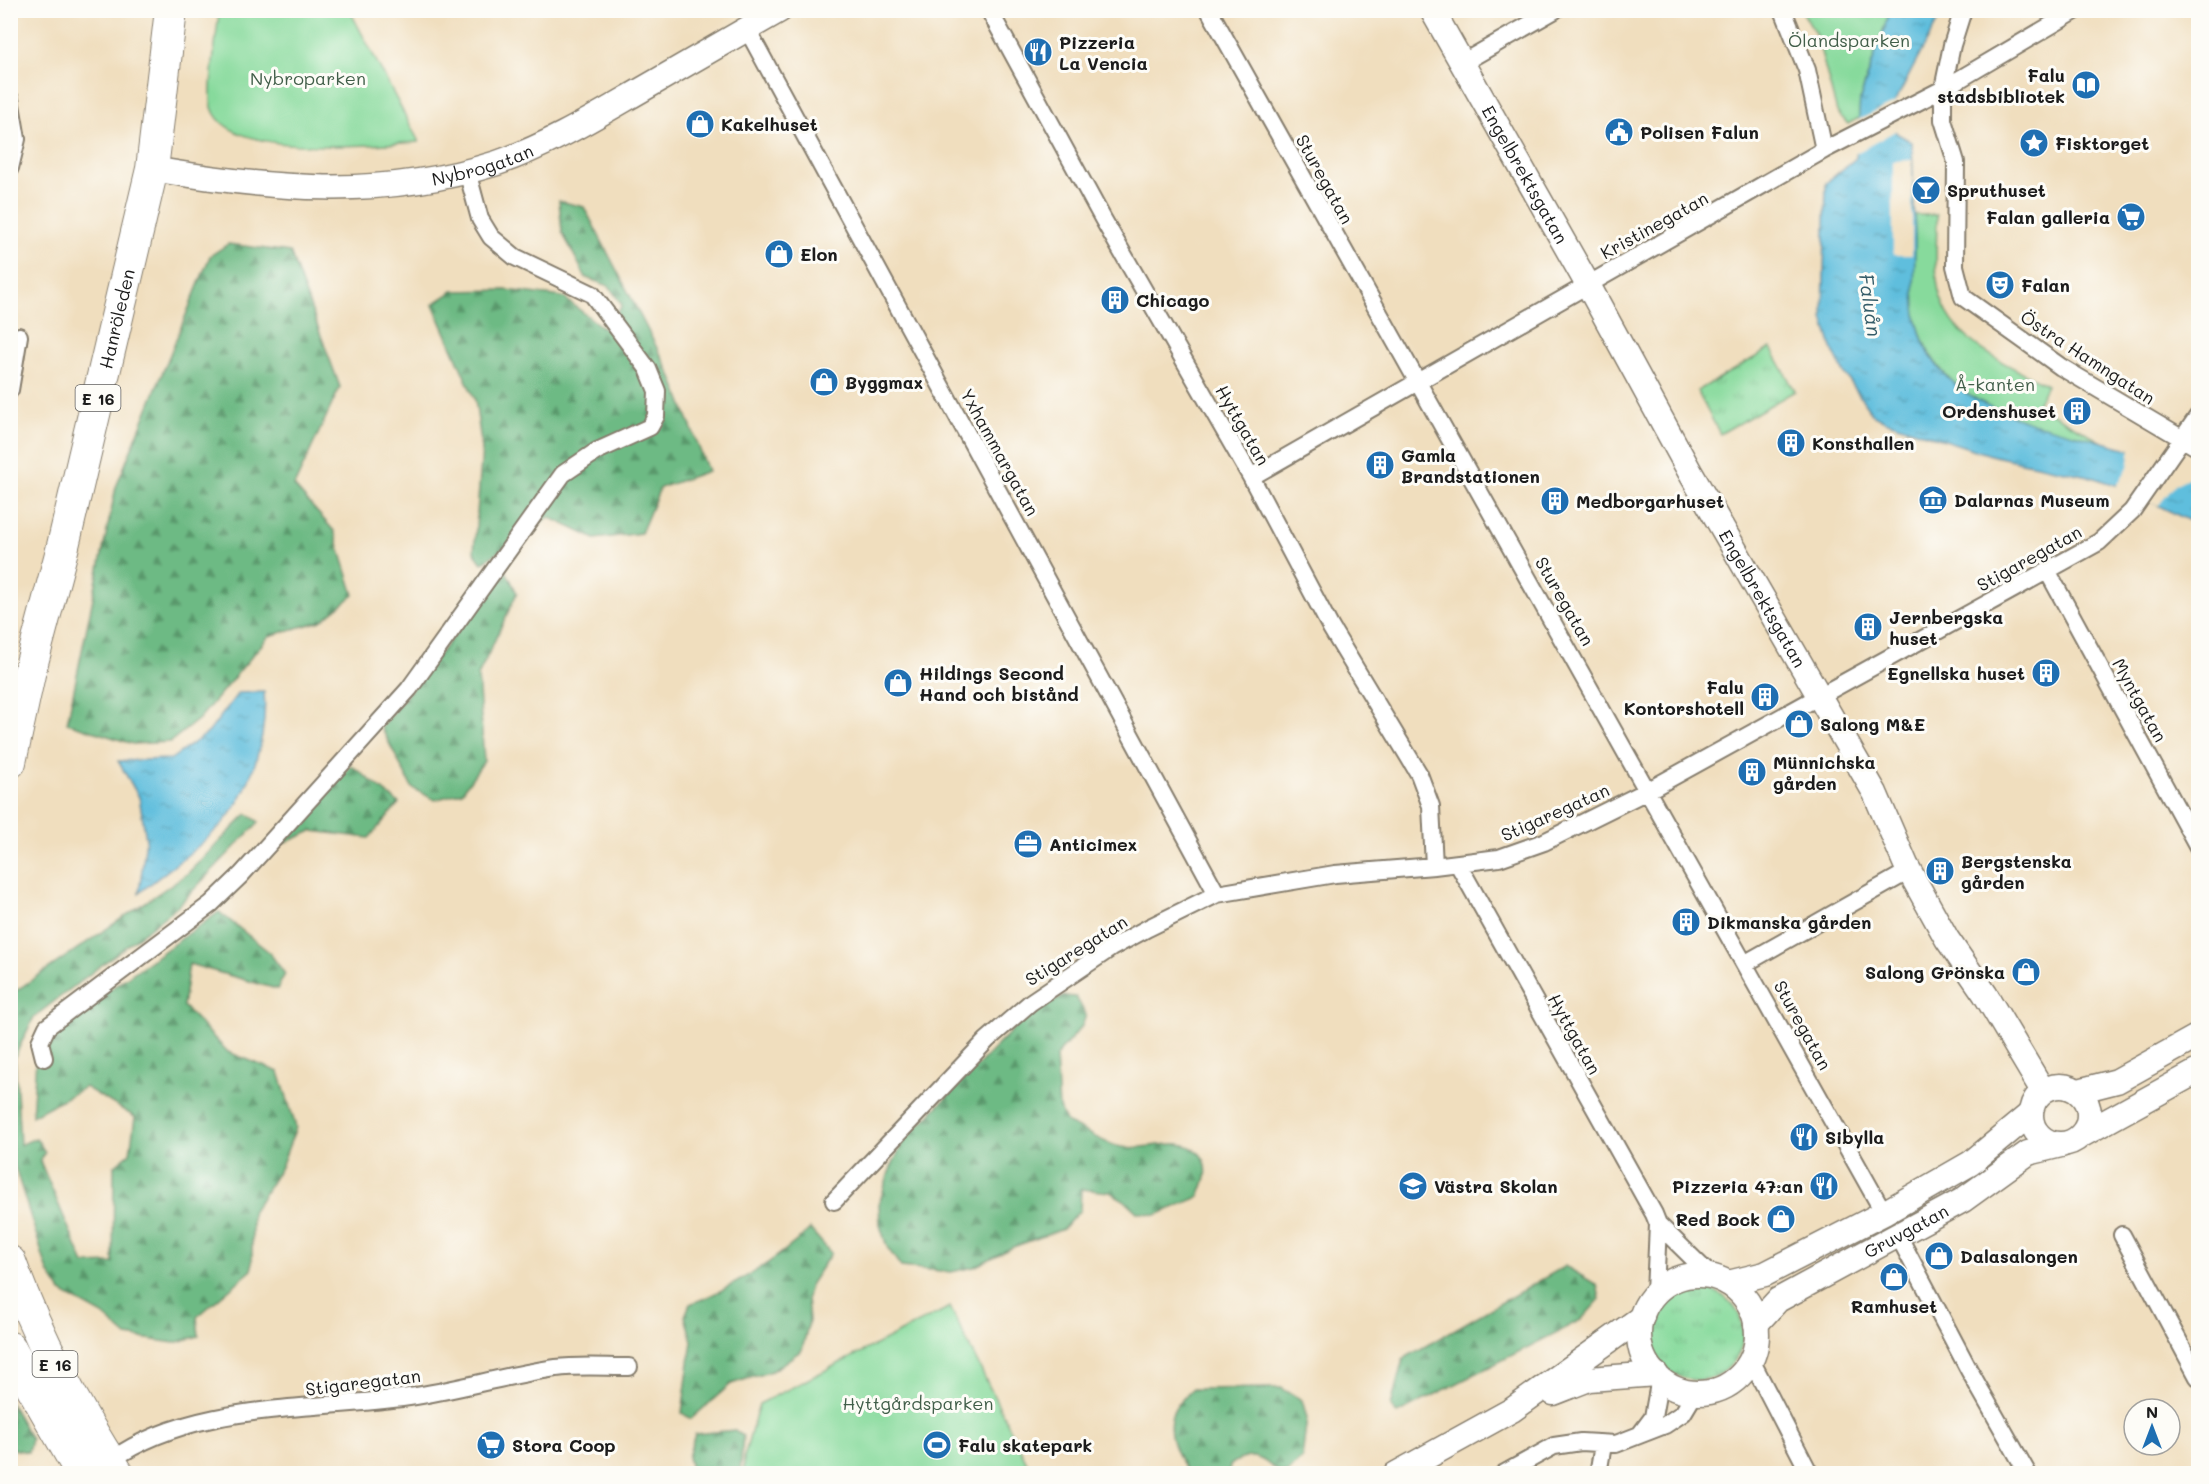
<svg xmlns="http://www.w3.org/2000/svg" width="2209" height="1484" viewBox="0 0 2209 1484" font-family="Mali,sans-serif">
  <defs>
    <pattern id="grass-tufts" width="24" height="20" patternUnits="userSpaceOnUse" patternTransform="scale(1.5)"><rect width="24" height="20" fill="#87da9c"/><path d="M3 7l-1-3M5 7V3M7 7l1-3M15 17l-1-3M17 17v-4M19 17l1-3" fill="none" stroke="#74ba86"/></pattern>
    <pattern id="forest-firs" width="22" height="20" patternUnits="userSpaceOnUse" patternTransform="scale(1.5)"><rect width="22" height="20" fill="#6dba84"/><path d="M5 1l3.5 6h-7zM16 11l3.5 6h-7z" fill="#59966b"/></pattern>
    <pattern id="water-ripples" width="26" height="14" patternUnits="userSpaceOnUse" patternTransform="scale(1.5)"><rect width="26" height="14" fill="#5ebedd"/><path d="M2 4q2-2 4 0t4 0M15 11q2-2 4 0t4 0" fill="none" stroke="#4d9ab2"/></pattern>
  </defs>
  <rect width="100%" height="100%" fill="#fdfcf7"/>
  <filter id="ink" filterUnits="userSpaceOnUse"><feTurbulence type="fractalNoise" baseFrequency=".0167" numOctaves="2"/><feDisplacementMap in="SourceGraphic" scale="12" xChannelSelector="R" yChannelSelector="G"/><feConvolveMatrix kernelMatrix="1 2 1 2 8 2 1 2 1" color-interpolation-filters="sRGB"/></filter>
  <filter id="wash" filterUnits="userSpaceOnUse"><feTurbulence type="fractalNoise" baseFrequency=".008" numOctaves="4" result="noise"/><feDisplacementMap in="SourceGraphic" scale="24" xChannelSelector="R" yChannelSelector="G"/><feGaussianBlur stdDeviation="1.35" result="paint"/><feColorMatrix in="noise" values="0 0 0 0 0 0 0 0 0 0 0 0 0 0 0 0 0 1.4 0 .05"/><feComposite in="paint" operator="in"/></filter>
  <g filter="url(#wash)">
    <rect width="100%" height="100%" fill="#f0debe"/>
    <path fill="url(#grass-tufts)" stroke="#527b5c" stroke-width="1.5" d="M1771,348L1795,391L1720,434L1697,391Z
      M1651 1334a46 46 0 1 1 92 0a46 46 0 1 1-92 0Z"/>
    <path fill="url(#forest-firs)" stroke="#446b50" stroke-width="1.5" d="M559,201L584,207L672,377L708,471L660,488L641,533L595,539L549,517L482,563L474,552L482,449L475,400L433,304L453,291L506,290L563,297L607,331L622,305L609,286L586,278L562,232Z
      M228,244L290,252L340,387L294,486L334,531L354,595L321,621L269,636L199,719L170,742L133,744L67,723L116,487L210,256Z
      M506,571L517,593L478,676L484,761L462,792L435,800L412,788L381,727Z
      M351,765L399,803L369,838L312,831L282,844Z
      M247,814L259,822L177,907L34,1017L15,1056L20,1145L36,1138L45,1152L40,1161L84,1264L113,1263L114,1166L130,1153L135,1117L85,1087L32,1116L36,1059L50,1032L219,912L269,952L285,974L277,989L189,964L183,1006L228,1052L279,1072L296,1127L281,1167L252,1213V1270L197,1317L199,1336L174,1343L127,1336L103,1315L61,1292L48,1272L11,1155L10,995L188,873Z
      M1064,996L1076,997L1086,1015L1082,1026L1056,1056L1059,1108L1067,1123C1086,1130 1101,1143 1121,1147C1147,1152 1181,1133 1200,1154C1212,1167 1205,1183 1199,1197L1156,1215L1137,1212L1124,1200L1110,1192L1081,1189L1080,1210L1063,1229L1013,1247L974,1267L951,1272L901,1267L887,1247L880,1225L879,1204L889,1172L903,1142L1022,1020Z
      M810,1229L831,1253L810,1285L807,1297L809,1321L802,1350L772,1371L731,1384L691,1419L682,1413L692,1341L685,1316L690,1304C733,1288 777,1260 810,1229Z
      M1565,1266L1597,1285L1600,1299L1581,1320L1397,1414L1391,1406L1403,1359Z
      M1281,1388L1302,1400L1307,1418L1302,1458L1288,1473C1268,1474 1264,1443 1230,1465L1229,1473H1188C1176,1455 1164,1432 1174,1410C1177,1403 1187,1395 1193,1389Z
      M11,1404L31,1439L28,1452L13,1449L11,1445Z
      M735,1430L743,1436L740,1473H692L688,1457L695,1434Z"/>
    <path fill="#87da9c" stroke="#527b5c" stroke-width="1.5" d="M219,11H350L419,142C378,144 218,162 211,102C209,80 217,35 219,11Z
      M1802,11H1890L1860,99L1859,118L1848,124L1837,112L1817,37Z
      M1914,215H1937C1937,237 1935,259 1937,280C1944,340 2001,361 2047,385L2037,405L2106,444C2035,428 1938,405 1918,325C1909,293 1915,248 1914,215Z
      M950,1307L1032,1473H744V1457L759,1404Z"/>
    <path fill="url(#water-ripples)" stroke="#3d6d7c" stroke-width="1.5" d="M1890,11H1943L1895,102L1896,133L1912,142C1913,177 1915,212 1915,247C1915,272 1912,300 1918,325C1940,418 2056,425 2131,450C2154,458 2176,469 2198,478V525L2116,485L2088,476L1994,456L1885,421L1872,414L1843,371L1833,351L1823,318L1826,183L1856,158L1860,99Z
      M264,692C268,735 251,793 221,825C197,850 166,871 139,893L146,839L139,797L118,761L171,759L209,732L238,693Z"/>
    <path fill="#f0debe" d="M1896,102L1897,130L1853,155L1856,121Z
      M1912,160V255H1893V161Z
      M2131,448L2196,474L2176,484L2158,506L2116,487L2128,467Z"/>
  </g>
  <g filter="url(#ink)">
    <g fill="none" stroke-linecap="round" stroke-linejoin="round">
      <g stroke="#867d6d" stroke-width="20">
        <path id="street" d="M989,10L1103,219L1251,477L1331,628L1419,774L1431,806L1434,866
          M1209,10L1884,1213
          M1783,10L1807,70L1824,150
          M1963,10L1952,45L1943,89V120L1956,162L1955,266L1963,297L2061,367L2198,448
          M747,29L1217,894
          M1462,63L1555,10
          M10,99L17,139L10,168
          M10,390L19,336
          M1251,477L1824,150L1943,89L2077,10
          M2048,572L2198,847
          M1458,864L1654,1214L1658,1224L1655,1293
          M1746,963L1909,871
          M44,1058L40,1042L47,1027L211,904L241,875L409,689L563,474L597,451L650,427L656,416L657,391L648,369L592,294L515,257L491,237L480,219L467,171
          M834,1201L987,1040L1031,1002L1111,948L1148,928L1217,894L1335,874L1434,866L1499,858L1544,842L1649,790L2099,542L2132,511L2198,416
          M1658,1224L1711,1276
          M1898,1235L1969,1370L2028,1474
          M2122,1235L2198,1377
          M1751,1360L1810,1474
          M1641,1433L1653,1417L1660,1378
          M110,1461C194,1401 311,1411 409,1397C458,1390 506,1375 556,1368C579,1365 605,1367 629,1367
          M1503,1474L1554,1446L1581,1442L1616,1444L1665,1425L1683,1413L1695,1393
          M1598,1474L1603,1445"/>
      </g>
      <g stroke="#867d6d" stroke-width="27">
        <g id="secondary">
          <path id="s1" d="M1432,10L1588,285L1690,472L1875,793L1906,865L1947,939L1985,994L2043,1091"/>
          <path id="s2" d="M152,169C270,189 380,200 497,163C544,147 588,121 631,96C680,68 730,39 780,10"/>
          <circle cx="2060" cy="1115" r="29"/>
          <path d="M2078,1091L2117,1081L2198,1036"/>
          <path d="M2082,1135L2198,1071"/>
          <circle cx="1698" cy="1334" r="59"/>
          <path d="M1728,1283L1765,1274L1884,1213L1971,1163L2030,1114"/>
          <path id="s3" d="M1756,1324L1778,1300L1963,1200L2028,1153L2061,1145"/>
          <path d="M1553,1393L1589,1379L1656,1374"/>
          <path d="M1396,1474L1512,1410L1642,1317"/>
        </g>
      </g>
      <g stroke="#867d6d" stroke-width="34">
        <g id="highway">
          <path id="s4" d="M10,762L29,674L62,550L152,169L171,10"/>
          <path d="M10,1262C37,1336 75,1408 118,1474"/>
          <path d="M10,1348L82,1474"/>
        </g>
      </g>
      <use href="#street" stroke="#fff" stroke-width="16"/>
      <use href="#secondary" stroke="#fff" stroke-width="24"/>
      <use href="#highway" stroke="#fff" stroke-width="32"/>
    </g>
  </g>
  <defs>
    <g id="restaurant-disc" transform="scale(1.5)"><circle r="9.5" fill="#1f6fb2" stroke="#fdfcf7"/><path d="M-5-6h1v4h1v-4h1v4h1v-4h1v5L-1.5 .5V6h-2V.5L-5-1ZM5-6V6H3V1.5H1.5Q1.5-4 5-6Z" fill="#fff"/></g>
    <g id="library-disc" transform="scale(1.5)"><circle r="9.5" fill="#1f6fb2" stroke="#fdfcf7"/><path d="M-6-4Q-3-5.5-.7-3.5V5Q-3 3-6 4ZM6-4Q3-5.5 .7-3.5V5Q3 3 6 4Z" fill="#fff"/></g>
    <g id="shop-disc" transform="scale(1.5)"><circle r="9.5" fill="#1f6fb2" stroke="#fdfcf7"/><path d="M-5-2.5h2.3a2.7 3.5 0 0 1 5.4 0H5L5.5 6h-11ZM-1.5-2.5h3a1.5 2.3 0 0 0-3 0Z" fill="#fff"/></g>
    <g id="civic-disc" transform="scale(1.5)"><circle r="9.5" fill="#1f6fb2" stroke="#fdfcf7"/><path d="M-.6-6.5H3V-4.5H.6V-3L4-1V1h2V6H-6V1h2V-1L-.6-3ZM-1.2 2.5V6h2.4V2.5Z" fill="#fff"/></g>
    <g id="sight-disc" transform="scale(1.5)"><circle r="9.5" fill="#1f6fb2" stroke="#fdfcf7"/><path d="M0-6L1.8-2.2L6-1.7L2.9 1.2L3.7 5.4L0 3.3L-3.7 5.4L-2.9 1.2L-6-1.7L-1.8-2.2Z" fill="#fff"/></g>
    <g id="bar-disc" transform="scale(1.5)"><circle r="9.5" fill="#1f6fb2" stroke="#fdfcf7"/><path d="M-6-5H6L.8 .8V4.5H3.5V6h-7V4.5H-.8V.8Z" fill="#fff"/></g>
    <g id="supermarket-disc" transform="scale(1.5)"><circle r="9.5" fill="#1f6fb2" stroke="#fdfcf7"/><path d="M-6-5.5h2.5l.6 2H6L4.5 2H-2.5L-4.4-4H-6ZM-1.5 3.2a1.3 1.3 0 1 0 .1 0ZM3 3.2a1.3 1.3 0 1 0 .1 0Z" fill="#fff"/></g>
    <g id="theatre-disc" transform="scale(1.5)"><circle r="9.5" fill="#1f6fb2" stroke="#fdfcf7"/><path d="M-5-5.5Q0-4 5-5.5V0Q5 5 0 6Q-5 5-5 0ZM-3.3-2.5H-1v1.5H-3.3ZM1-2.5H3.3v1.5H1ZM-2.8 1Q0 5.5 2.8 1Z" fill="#fff"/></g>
    <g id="building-disc" transform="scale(1.5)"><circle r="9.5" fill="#1f6fb2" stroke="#fdfcf7"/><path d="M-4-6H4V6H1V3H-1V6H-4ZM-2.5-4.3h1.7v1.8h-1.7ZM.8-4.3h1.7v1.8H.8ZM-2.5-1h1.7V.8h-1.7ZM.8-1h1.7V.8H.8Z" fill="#fff"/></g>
    <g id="museum-disc" transform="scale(1.5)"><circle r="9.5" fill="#1f6fb2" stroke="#fdfcf7"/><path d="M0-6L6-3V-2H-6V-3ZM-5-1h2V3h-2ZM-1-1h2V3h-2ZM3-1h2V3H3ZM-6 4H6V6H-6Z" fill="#fff"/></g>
    <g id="office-disc" transform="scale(1.5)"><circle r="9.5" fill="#1f6fb2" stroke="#fdfcf7"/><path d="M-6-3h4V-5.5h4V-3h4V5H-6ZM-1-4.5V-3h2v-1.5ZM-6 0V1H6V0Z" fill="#fff"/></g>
    <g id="school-disc" transform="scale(1.5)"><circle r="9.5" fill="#1f6fb2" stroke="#fdfcf7"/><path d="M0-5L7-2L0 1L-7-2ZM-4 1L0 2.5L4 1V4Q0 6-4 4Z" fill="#fff"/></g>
    <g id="stadium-disc" transform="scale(1.5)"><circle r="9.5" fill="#1f6fb2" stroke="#fdfcf7"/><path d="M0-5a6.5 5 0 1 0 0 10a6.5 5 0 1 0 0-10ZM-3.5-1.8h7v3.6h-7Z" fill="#fff"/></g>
  </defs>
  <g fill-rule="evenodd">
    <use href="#restaurant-disc" x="1038" y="52"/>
    <use href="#library-disc" x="2086" y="85"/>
    <use href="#shop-disc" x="700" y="124"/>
    <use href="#civic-disc" x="1619" y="132"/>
    <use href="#sight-disc" x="2034" y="143"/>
    <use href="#bar-disc" x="1926" y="190"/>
    <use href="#supermarket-disc" x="2131" y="217"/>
    <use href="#shop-disc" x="779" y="254"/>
    <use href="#theatre-disc" x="2000" y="285"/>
    <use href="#building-disc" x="1115" y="300"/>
    <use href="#shop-disc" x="824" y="382"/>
    <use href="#building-disc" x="2077" y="411"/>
    <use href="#building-disc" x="1791" y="443"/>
    <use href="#building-disc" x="1380" y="465"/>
    <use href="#museum-disc" x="1933" y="500"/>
    <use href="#building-disc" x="1555" y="501"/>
    <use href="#building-disc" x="1868" y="627"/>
    <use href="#building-disc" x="2046" y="673"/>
    <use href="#shop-disc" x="898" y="683"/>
    <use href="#building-disc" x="1765" y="697"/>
    <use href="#shop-disc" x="1799" y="724"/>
    <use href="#building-disc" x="1752" y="772"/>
    <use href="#office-disc" x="1028" y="844"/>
    <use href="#building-disc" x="1940" y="871"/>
    <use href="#building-disc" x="1686" y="922"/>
    <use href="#shop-disc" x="2026" y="972"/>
    <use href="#restaurant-disc" x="1804" y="1137"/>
    <use href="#school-disc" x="1413" y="1186"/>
    <use href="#restaurant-disc" x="1824" y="1186"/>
    <use href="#shop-disc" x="1781" y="1219"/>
    <use href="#shop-disc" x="1939" y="1256"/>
    <use href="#shop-disc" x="1894" y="1277"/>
    <use href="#supermarket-disc" x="491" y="1445"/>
    <use href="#stadium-disc" x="937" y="1445"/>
  </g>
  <g text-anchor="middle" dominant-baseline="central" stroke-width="6" stroke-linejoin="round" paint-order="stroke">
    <g fill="#fdfcf7" stroke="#605f5e" stroke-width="1.5">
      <rect x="75.5" y="385" width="45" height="26" rx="4.5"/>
      <rect x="32.5" y="1351" width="45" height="26" rx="4.5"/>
    </g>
    <g font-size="16" font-weight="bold" fill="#1c1c1c">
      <text x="98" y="398">E 16</text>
      <text x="55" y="1364">E 16</text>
    </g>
    <g font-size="18" fill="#415e49" stroke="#fdfcf7">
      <text x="1849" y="40">Ölandsparken</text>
      <text x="308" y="78">Nybroparken</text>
      <text x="1995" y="384">Å-kanten</text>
      <text x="918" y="1403">Hyttgårdsparken</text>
    </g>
    <g font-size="18" font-weight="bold" fill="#1c1c1c" stroke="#fdfcf7" text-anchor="start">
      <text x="1059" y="42">Pizzeria<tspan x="1059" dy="21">La Vencia</tspan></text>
      <text x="2065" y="75" text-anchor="end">Falu<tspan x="2065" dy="21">stadsbibliotek</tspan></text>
      <text x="721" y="124">Kakelhuset</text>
      <text x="1640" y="132">Polisen Falun</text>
      <text x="2055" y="143">Fisktorget</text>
      <text x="1947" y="190">Spruthuset</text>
      <text x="2110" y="217" text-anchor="end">Falan galleria</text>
      <text x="800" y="254">Elon</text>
      <text x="2021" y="285">Falan</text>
      <text x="1136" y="300">Chicago</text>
      <text x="845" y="382">Byggmax</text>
      <text x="2056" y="411" text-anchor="end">Ordenshuset</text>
      <text x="1812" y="443">Konsthallen</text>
      <text x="1401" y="455">Gamla<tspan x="1401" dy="21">Brandstationen</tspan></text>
      <text x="1954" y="500">Dalarnas Museum</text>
      <text x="1576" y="501">Medborgarhuset</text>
      <text x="1889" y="617">Jernbergska<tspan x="1889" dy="21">huset</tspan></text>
      <text x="919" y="673">Hildings Second<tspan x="919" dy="21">Hand och bistånd</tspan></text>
      <text x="2025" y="673" text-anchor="end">Egnellska huset</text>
      <text x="1744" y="687" text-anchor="end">Falu<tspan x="1744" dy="21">Kontorshotell</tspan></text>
      <text x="1820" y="724">Salong M&amp;E</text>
      <text x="1773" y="762">Münnichska<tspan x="1773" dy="21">gården</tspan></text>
      <text x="1049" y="844">Anticimex</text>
      <text x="1961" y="861">Bergstenska<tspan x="1961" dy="21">gården</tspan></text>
      <text x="1707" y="922">Dikmanska gården</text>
      <text x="2005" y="972" text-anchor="end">Salong Grönska</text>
      <text x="1825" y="1137">Sibylla</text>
      <text x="1434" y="1186">Västra Skolan</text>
      <text x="1803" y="1186" text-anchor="end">Pizzeria 47:an</text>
      <text x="1760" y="1219" text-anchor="end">Red Bock</text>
      <text x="1960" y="1256">Dalasalongen</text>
      <text x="1894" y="1306" text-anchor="middle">Ramhuset</text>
      <text x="512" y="1445">Stora Coop</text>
      <text x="958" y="1445">Falu skatepark</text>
    </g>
    <g font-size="18" fill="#1c1c1c" stroke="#fdfcf7">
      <text stroke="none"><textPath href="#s2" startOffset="334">Nybrogatan</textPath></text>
      <text stroke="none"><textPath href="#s1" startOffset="189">Engelbrektsgatan</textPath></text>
      <text transform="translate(1325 179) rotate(61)">Sturegatan</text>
      <text transform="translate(1654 225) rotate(-29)">Kristinegatan</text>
      <text stroke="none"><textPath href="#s4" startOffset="456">Hanröleden</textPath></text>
      <text transform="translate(2088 357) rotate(33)">Östra Hamngatan</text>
      <text transform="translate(1243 425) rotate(60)">Hyttgatan</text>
      <text transform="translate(1000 452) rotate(61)">Yxhammargatan</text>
      <text transform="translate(2029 558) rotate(-29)">Stigaregatan</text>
      <text stroke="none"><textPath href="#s1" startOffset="675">Engelbrektsgatan</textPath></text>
      <text transform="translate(1565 601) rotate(60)">Sturegatan</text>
      <text transform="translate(2140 700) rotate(61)">Myntgatan</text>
      <text transform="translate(1555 812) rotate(-24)">Stigaregatan</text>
      <text transform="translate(1076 950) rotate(-32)">Stigaregatan</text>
      <text transform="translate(1803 1025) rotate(61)">Sturegatan</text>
      <text transform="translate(1575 1034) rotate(61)">Hyttgatan</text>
      <text stroke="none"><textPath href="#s3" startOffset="178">Gruvgatan</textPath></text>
      <text transform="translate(363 1382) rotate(-7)">Stigaregatan</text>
    </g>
    <g font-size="20" font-style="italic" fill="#365d69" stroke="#fdfcf7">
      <text transform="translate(1871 305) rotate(82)">Faluån</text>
    </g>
  </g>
  <rect width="2209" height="1484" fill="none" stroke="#fdfcf7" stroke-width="36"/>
  <g transform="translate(2152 1427)"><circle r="28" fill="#fdfcf7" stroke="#a3a29f" stroke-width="1.5"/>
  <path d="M0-4.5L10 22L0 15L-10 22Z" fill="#1f6fb2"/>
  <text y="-9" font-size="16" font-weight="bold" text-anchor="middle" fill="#1c1c1c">N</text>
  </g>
</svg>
